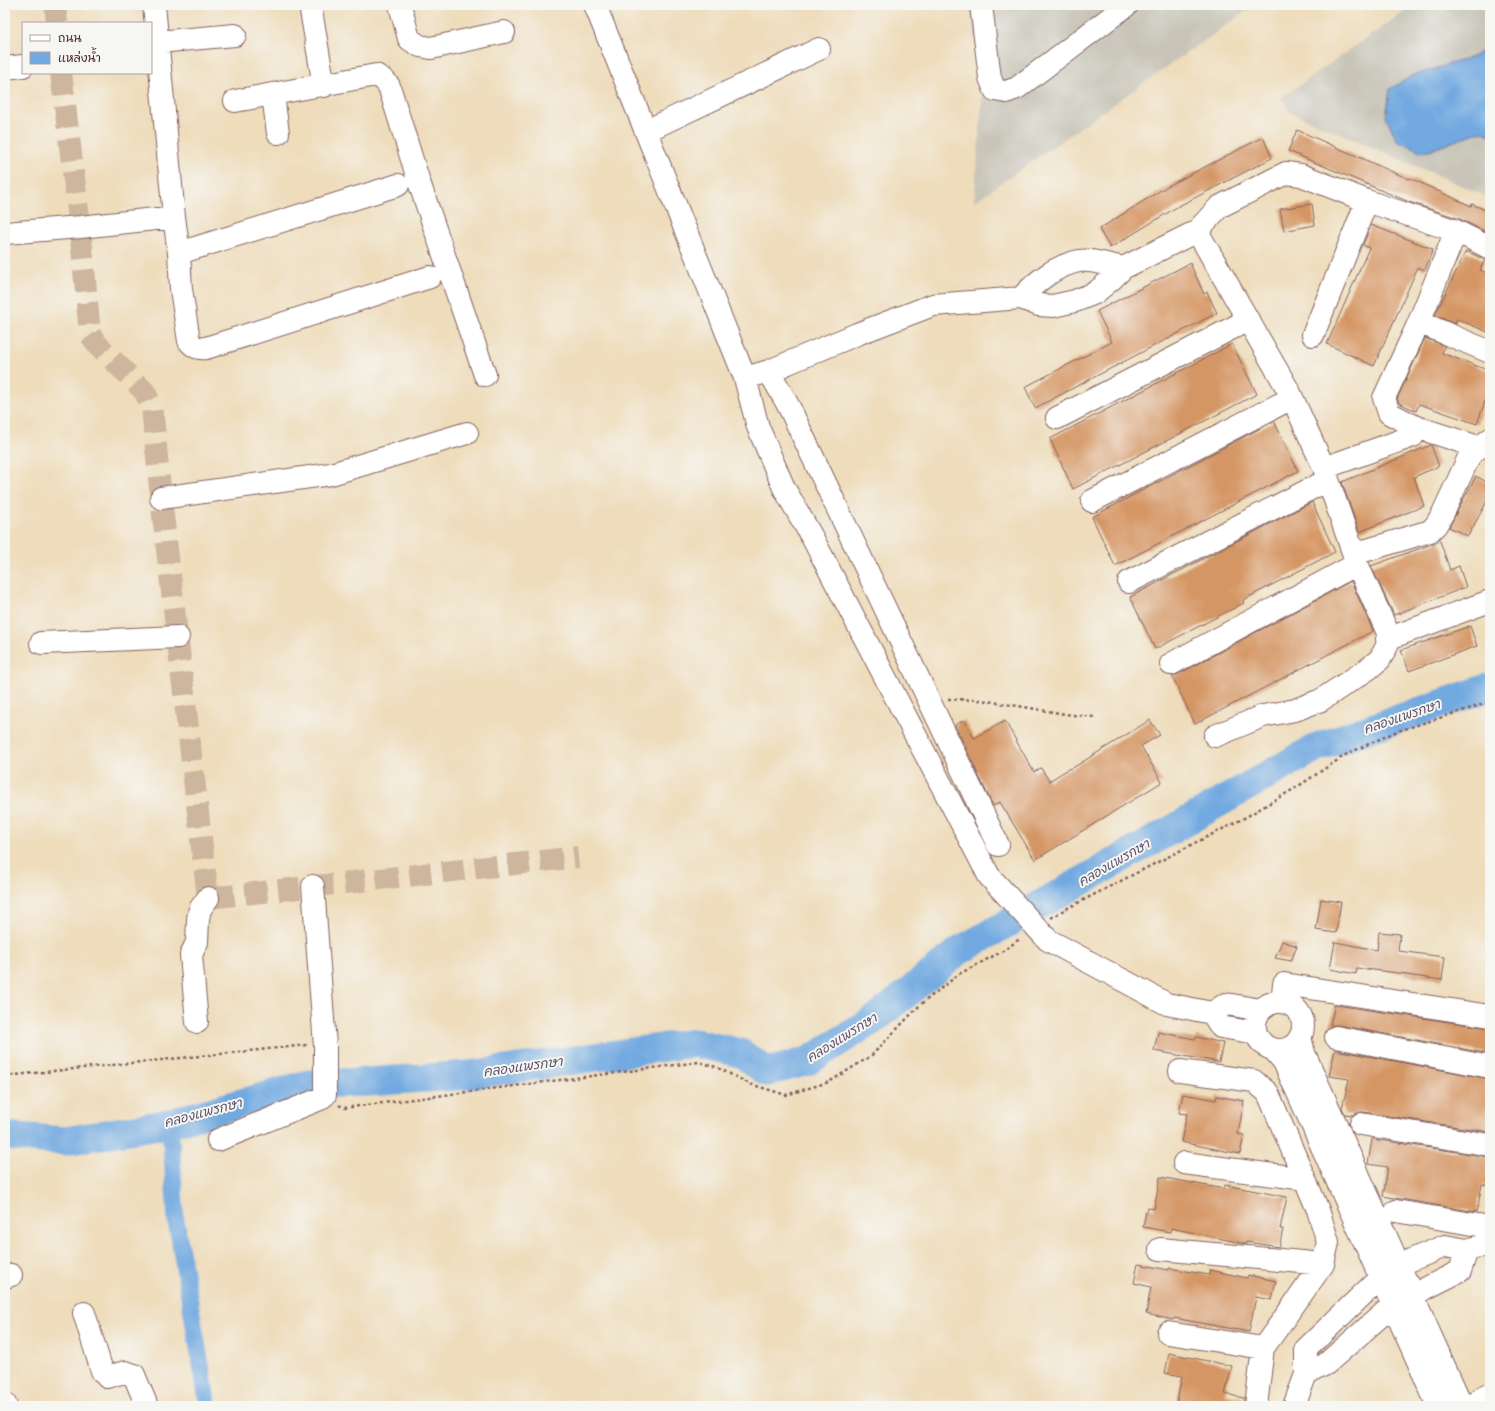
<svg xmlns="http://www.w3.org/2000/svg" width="1495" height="1411" viewBox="0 0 1495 1411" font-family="Pangolin,'Playpen Sans Thai',sans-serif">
  <rect width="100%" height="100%" fill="#f6f6f2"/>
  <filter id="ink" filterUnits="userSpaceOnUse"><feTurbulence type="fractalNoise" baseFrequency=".025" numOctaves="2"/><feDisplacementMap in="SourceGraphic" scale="8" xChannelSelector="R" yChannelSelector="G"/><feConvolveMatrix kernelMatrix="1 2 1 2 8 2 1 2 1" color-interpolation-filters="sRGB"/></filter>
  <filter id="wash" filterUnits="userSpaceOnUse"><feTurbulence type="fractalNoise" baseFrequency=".012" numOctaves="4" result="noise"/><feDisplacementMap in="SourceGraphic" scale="16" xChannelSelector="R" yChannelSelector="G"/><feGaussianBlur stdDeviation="0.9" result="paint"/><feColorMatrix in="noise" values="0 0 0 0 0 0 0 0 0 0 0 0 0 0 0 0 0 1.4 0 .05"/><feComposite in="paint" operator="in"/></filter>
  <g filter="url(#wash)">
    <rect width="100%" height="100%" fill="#eedcba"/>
    <path fill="#c8c4b8" d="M970,5H1255L974,202L983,91Z
      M1414,5H1490V198L1290,112L1281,98Z"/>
    <path fill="#71a9e0" stroke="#5e6486" d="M1490,45V135L1481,131L1439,147L1422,152L1397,140L1386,117L1390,89L1412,76L1475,56Z"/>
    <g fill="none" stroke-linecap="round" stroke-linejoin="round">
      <path stroke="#71a9e0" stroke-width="17" d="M170,1123L176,1221L208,1406"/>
      <path stroke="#71a9e0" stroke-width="29" d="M5,1136L65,1141L170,1123L309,1084L367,1082L469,1075L694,1043L741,1053L767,1072L808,1061L875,1019L959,951L1317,747L1490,687"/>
    </g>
    <g id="blocks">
      <path fill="#d59665" d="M1297,130L1409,179L1410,178L1471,206L1472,204L1490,212V234L1460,219L1409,202L1288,151Z
        M1263,137L1272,158L1177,207L1110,248L1099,229L1166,187Z
        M1312,204L1315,225L1284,231L1280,209Z
        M1371,225L1433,249L1425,270L1418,267L1374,366L1327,344L1369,248L1363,245Z
        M1466,251L1485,260L1480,270L1490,274V333L1457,319L1455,324L1435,315Z
        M1190,263L1204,294L1207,292L1217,313L1035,408L1025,387L1112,342L1097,311Z
        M1425,338L1445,346L1442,353L1490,371V387L1477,424L1419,404L1416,411L1399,403L1397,399Z
        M1232,344L1257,394L1073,489L1050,439Z
        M1274,421L1298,471L1115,566L1092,517Z
        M1431,445L1439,466L1414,477L1424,506L1359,532L1342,482Z
        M1476,476L1490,484V496L1468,536L1449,527Z
        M1312,502L1335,552L1243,600L1244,603L1155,649L1130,597Z
        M1440,541L1450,570L1459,566L1466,587L1394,615L1371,566Z
        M1351,581L1373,631L1195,724L1172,676L1177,675Z
        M1470,626L1477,646L1409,671L1401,650Z
        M964,720L974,738L1005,721L1034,772L1041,768L1049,781L1070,768L1071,769L1150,720L1160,735L1141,746L1162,782L1035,860L1000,802L993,806L955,725Z
        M1321,899L1341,902L1336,933L1316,930Z
        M1379,932L1400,934L1398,951L1445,957L1442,980L1406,975V974L1357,968L1356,974L1330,969L1335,942L1377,950Z
        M1282,941L1297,946L1291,961L1275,958Z
        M1335,1005L1490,1028V1054L1338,1025H1330Z
        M1158,1032L1195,1039L1196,1037L1223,1043L1219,1062L1154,1051Z
        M1335,1050L1490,1079V1132L1363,1112H1357L1353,1115L1345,1114L1342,1108L1349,1079L1329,1076Z
        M1183,1094L1216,1100L1217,1096L1244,1101L1238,1134L1244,1135L1240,1154L1181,1142L1187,1114L1179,1113Z
        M1372,1139L1490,1157V1186L1482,1184L1477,1212L1383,1196L1388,1167L1368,1164Z
        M1160,1177L1224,1189L1225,1185L1287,1197L1280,1229H1283L1279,1247L1246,1242V1244L1171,1228L1170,1232L1143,1227L1147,1207L1154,1209Z
        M1138,1264L1169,1270V1268L1209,1275L1210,1270L1247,1278L1248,1275L1276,1281L1272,1300L1256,1297L1249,1332L1174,1318L1173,1320L1146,1314L1151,1287L1134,1283Z
        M1169,1353L1232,1366L1225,1394L1244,1398V1406H1176L1182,1376L1165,1373Z"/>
    </g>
  </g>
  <g filter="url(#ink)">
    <use href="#blocks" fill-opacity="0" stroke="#83615d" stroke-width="1"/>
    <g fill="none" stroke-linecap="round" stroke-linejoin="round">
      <path stroke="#cdb69d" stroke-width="22" stroke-dasharray="22 11" stroke-linecap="butt" d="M55,5L57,23
        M61,73L80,227L90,334L97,344L145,392L152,407L161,498L208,898L578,857"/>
      <g stroke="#83615d" stroke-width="24">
        <path id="minor" d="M154,5L174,217L179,253L181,289L189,341C194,347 198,349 206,348L430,277
          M310,5L324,86
          M400,5L409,39L420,46L431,48L504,32
          M595,5L745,378L758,427L784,488L813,539L989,876L1048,940L1167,1004L1212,1013L1226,1004L1261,1010
          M981,5L990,78L995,90L1006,92L1017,88L1127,5
          M158,42L235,35
          M5,68L23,66
          M273,95L278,133
          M235,101L376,75C382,78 385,80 389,86L419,182L485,375
          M646,131L819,49
          M1197,231L1290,393L1324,468L1357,564L1388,633L1387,646L1380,659L1368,669L1321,700L1295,710L1263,716L1215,736
          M5,233L80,227L174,217
          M179,253L398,185
          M1021,298C1037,281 1055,266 1079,261C1092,259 1109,265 1123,268
          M1419,322L1490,352
          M1313,335L1367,201
          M769,371L789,407L998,845
          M745,378L769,371L857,334L933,305L1021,298L1039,305L1053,306L1075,301L1095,293L1112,279L1123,268L1197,231L1219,207L1286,173L1301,175L1367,201L1456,231L1490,248
          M1057,418L1248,320
          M1416,427L1478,447
          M1324,468L1413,436L1416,427L1389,413L1384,398L1419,322L1456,231
          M161,498L331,474L467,433
          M1092,501L1292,398
          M1354,554L1430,531L1436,525L1443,513L1470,455L1490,439
          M1129,582L1328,480
          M1387,639L1490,601
          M41,643L178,637
          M1171,664L1357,564
          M1282,1002L1284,984L1490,1016
          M1255 1026a24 24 0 1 1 48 0a24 24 0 1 1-48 0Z
          M1212,1013L1221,1027L1256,1033
          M197,1022L191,955L197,942L198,919L200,909L208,898
          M1300,1037L1304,1053L1462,1406
          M1336,1037L1490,1067
          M1273,1049L1284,1062L1438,1406
          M1180,1071L1254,1081L1268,1093L1318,1210L1328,1242L1323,1264L1263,1348L1256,1406
          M1361,1124L1490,1145
          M218,1140L320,1099L325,1095V1046L313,886
          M1184,1163L1305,1179
          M1396,1211L1490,1227
          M1445,1246L1467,1250L1460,1271L1393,1305L1326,1364L1306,1374V1349L1381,1277L1399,1265Z
          M1160,1249L1323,1264
          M1467,1250L1490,1244
          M5,1277L11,1275
          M84,1313L102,1371L107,1377L125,1372L134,1375L147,1406
          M1168,1333L1263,1348
          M1478,1400L1490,1395
          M5,1404L6,1406
          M1294,1406L1306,1374"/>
      </g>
      <path stroke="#83615d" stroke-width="2.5" stroke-dasharray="3 3" stroke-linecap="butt" d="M948,699L981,700L1072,715L1095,717
        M1051,918L1062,911L1246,817L1297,787L1347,754L1395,732L1490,702
        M5,1076L307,1045
        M339,1105L344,1108L699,1062L716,1067L750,1084L786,1095L829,1082L871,1056L920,1005L959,974L1003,951L1021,938"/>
      <use href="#minor" stroke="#fff" stroke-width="22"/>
    </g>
  </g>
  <g text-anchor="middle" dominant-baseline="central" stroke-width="4" stroke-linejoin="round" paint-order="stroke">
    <g font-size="13" font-style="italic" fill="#584f6a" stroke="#f6f6f2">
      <text transform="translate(1402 717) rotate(-19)">คลองแพรกษา</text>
      <text transform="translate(1114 863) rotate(-30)">คลองแพรกษา</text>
      <text transform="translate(842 1038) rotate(-32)">คลองแพรกษา</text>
      <text transform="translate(523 1067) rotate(-8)">คลองแพรกษา</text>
      <text transform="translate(203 1113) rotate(-15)">คลองแพรกษา</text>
    </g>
  </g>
  <rect width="1495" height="1411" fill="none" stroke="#f6f6f2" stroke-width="20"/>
  <rect x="22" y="22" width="130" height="52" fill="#f6f6f2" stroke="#b1a0a2"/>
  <rect x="30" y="35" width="20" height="6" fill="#ffffff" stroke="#b1a0a2"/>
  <text x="58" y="42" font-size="12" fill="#4a1f2b">ถนน</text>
  <rect x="30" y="52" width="20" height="12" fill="#71a9e0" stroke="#b1a0a2"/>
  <text x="58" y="62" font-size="12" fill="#4a1f2b">แหล่งน้ำ</text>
</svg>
